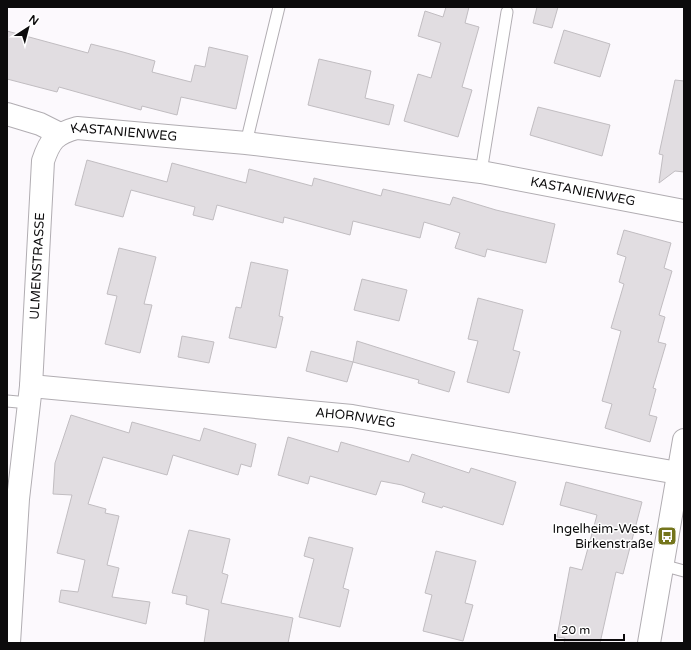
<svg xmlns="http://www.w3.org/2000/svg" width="691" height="650" viewBox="0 0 691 650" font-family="'Varela Round',sans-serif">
  <rect width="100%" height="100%" fill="#fcf9fd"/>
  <path fill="#e1dde1" stroke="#c1bdc1" d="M446,7H469L465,23L479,27L462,87L472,90L458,137L404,121L418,74L431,78L441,43L418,36L425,11L443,17Z
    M537,7H558L552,28L533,23Z
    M564,30L610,44L600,77L554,63Z
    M7,31L88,53L91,44L123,52L155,61L152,72L191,82L195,65L205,67L209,47L248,56L236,109L181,97L177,115L142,106L141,110L59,87L57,92L7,79Z
    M319,59L371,71L365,98L394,105L389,125L308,105Z
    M675,80L684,81V172L675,171L659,183L663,155L659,154Z
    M538,107L610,125L602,156L530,135Z
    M87,160L167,182L172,163L246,183L249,169L312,186L314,178L381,196L383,189L450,205L453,197L496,210L555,224L546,263L487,249L485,257L455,248L460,233L424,222L420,238L353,221L350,235L284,217L283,223L217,205L213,220L193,215L195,207L131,190L123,217L75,205Z
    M624,230L671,243L664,268L672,271L659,315L665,317L658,342L666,344L653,388L656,389L649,415L657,417L650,442L605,428L612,404L602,401L621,331L611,328L624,284L619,282L626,257L617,254Z
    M119,248L156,257L144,304L152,305L140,353L105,344L117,296L107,294Z
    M251,262L288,270L279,316L283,317L276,348L229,338L236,307L241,308Z
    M362,279L407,290L399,321L354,310Z
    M478,298L523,310L513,350L520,352L509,393L467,382L478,341L468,339Z
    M182,336L214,342L209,363L178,357Z
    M357,341L455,372L449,392L418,383L419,380L353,362Z
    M311,351L353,362L347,382L306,371Z
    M71,415L129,433L132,422L200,441L204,428L256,444L251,467L241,464L238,475L173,455L167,475L103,457L88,504L106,509L105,513L119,516L107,565L119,568L112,597L150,602L146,624L59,602L61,590L78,592L85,560L57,553L72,495L53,494L55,463Z
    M288,437L338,452L341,442L409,462L412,454L469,473L471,468L516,482L503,525L443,506L442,508L422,502L425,493L402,485L381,481L376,495L310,476L308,484L278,475Z
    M566,482L642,502L623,574L616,572L600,643H564L565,638L557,637L570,567L582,570L597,515L560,505Z
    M189,530L230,539L222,573L228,575L221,603L293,618L288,643H204L209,610L186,604L187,596L172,593Z
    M309,537L353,548L343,588L349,590L340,627L299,617L314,559L304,556Z
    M436,551L476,561L465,603L473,605L463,641L423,631L432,595L425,593Z"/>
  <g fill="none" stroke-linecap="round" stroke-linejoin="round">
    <g stroke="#b1adb2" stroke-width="13">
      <path id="service" d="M246,143L279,7
        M481,172L507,12
        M7,401L29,403
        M662,565L684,571"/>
    </g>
    <g stroke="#b1adb2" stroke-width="24">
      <g id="minor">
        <path d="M7,114L40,124L60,134"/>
        <path id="s1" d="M31,386L352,416L678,473"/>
        <path id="s2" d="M9,643L18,499L31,386L43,161C50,140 55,134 77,128L246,143L481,172L684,211"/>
        <path d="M649,643L684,440"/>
      </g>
    </g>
    <use href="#service" stroke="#fff" stroke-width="11"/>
    <use href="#minor" stroke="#fff" stroke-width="22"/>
  </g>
  <defs>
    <g id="bus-square" transform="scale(1)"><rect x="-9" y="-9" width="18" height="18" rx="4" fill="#74751c" stroke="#fff"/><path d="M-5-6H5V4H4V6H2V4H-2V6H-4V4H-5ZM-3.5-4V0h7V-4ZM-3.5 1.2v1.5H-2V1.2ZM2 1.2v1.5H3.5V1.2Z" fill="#fff"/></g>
  </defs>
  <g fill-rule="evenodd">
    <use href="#bus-square" x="667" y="536"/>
  </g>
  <g text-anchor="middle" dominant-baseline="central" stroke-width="3" stroke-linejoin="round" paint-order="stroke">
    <g font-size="13" fill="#0c0b0c" stroke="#fff">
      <text stroke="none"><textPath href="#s2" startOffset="581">KASTANIENWEG</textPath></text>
      <text stroke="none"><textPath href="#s2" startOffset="1044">KASTANIENWEG</textPath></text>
      <text stroke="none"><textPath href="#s2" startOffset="378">ULMENSTRASSE</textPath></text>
      <text stroke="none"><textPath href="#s1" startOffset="326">AHORNWEG</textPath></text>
    </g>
    <g font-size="13" fill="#0c0b0c" stroke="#fff" text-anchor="end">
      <text x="653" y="529">Ingelheim-West,<tspan x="653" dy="15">Birkenstraße</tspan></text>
    </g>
  </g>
  <rect width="691" height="650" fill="none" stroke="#0c0b0c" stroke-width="16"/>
  <g transform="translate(28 28) rotate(36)" stroke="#ffffff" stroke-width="3" paint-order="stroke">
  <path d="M0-3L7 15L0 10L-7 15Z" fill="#0c0b0c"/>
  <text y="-6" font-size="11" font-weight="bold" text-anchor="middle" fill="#0c0b0c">N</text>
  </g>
  <path d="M555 634v6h69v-6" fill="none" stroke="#0c0b0c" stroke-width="2"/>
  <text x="561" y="634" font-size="12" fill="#0c0b0c" stroke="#ffffff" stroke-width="3" paint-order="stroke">20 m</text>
</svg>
